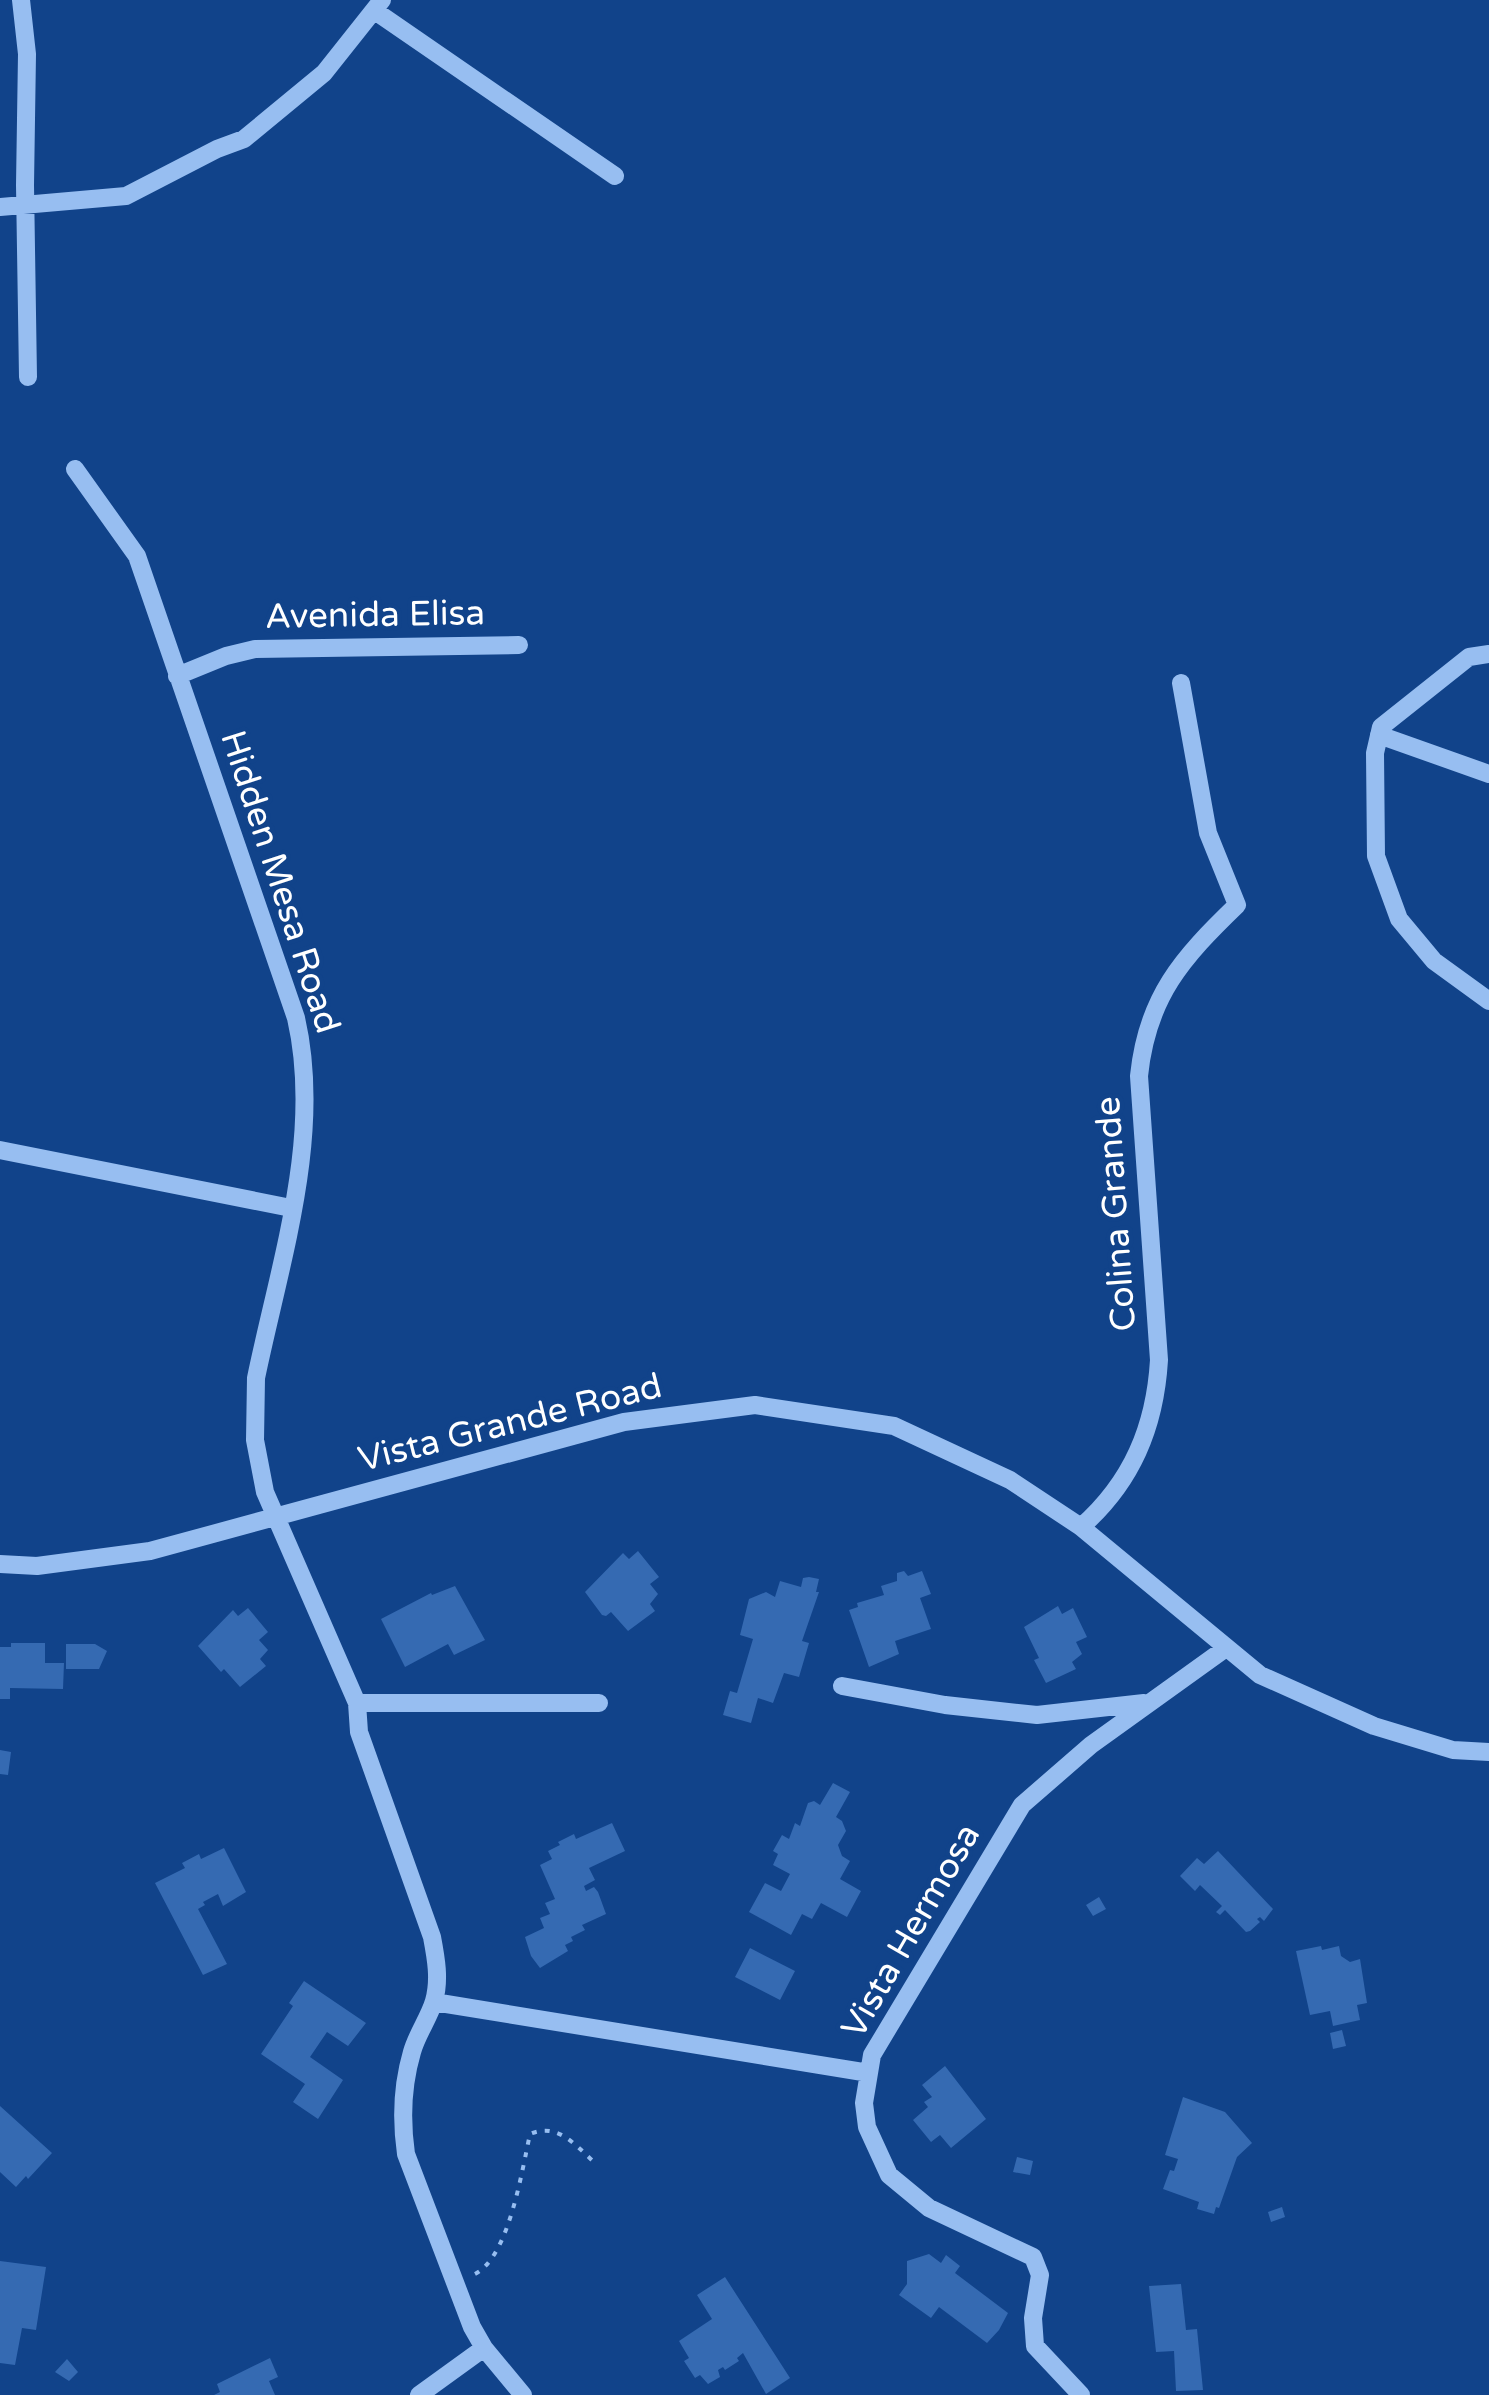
<svg xmlns="http://www.w3.org/2000/svg" width="1489" height="2395" viewBox="0 0 1489 2395" font-family="'Varela Round',sans-serif">
  <rect width="100%" height="100%" fill="#11438a"/>
  <path fill="#356ab2" d="M638,1551L659,1577L650,1584L658,1594L650,1604L655,1611L628,1631L611,1612L606,1616L602,1615L585,1592L623,1553L629,1559Z
    M904,1571L908,1576L922,1571L931,1594L920,1598L931,1629L895,1641L899,1654L869,1667L849,1610L858,1607L857,1603L884,1595L881,1586L897,1581V1573Z
    M809,1577L819,1579L816,1592H819L802,1641L809,1643L799,1677L784,1673L773,1703L758,1698L751,1723L723,1715L730,1691L737,1693L753,1639L740,1635L749,1599L766,1592L775,1597L780,1581L801,1587L803,1578Z
    M455,1586L485,1640L454,1655L448,1644L405,1667L381,1619L431,1593L432,1595Z
    M1058,1606L1062,1614L1073,1608L1087,1637L1076,1642L1082,1654L1072,1662L1076,1669L1046,1683L1034,1660L1039,1658L1024,1627Z
    M248,1608L268,1632L259,1640L268,1650L260,1659L266,1666L240,1687L224,1669L221,1672L198,1646L233,1610L238,1616Z
    M11,1643H45V1663H64L63,1689L10,1688V1699H0V1647H11Z
    M66,1644H95L107,1651L99,1669H66Z
    M0,1750L11,1752L8,1775L0,1774Z
    M833,1783L850,1792L836,1817L842,1821L846,1831L838,1845L842,1856L850,1861L840,1879L861,1891L847,1917L821,1903L812,1919L802,1914L791,1935L749,1912L765,1883L781,1891L790,1874L773,1865L778,1854L773,1851L782,1835L789,1839L795,1823L800,1826L808,1803L814,1801L820,1805Z
    M612,1823L625,1851L589,1868L595,1880L584,1886L586,1891L594,1887L598,1892L606,1914L582,1925L585,1930L571,1937L573,1941L565,1945L568,1951L540,1968L531,1956L525,1937L544,1928L540,1918L550,1914L545,1903L555,1899L540,1865L552,1859L548,1851L560,1845L558,1842L574,1834L576,1839Z
    M224,1848L246,1892L223,1906L218,1894L203,1902L205,1905L198,1909L227,1964L203,1975L155,1883L185,1868L182,1863L199,1854L201,1859Z
    M1218,1851L1273,1909L1264,1921L1260,1917L1257,1919L1260,1922L1250,1931L1246,1932L1225,1910L1220,1915L1216,1912L1222,1906L1200,1885L1195,1891L1180,1876L1197,1858L1204,1864Z
    M1099,1897L1106,1909L1093,1916L1086,1905Z
    M1321,1946L1322,1950L1339,1946L1341,1956L1350,1962L1360,1959L1367,2003L1357,2005L1360,2020L1333,2026L1330,2011L1310,2015L1296,1951Z
    M750,1948L795,1971L780,2000L735,1977Z
    M304,1981L366,2023L348,2046L327,2032L310,2057L343,2080L318,2119L293,2102L305,2084L261,2054L293,2006L289,2003Z
    M1342,2030L1346,2046L1333,2049L1330,2033Z
    M945,2066L986,2119L951,2148L940,2135L931,2142L913,2120L928,2107L924,2102L932,2097L922,2085Z
    M1183,2097L1225,2112L1252,2143L1237,2157L1219,2208L1216,2207L1214,2214L1197,2209L1199,2202L1163,2189L1170,2170L1174,2171L1178,2159L1165,2155Z
    M0,2106L52,2153L28,2179L26,2176L16,2187L0,2172Z
    M1017,2157L1033,2161L1030,2175L1013,2172Z
    M1282,2207L1285,2217L1271,2222L1268,2212Z
    M929,2254L941,2263L946,2255L960,2266L955,2273L1008,2313L999,2330L987,2343L939,2307L931,2318L899,2295L907,2284V2261Z
    M0,2261L46,2267L36,2330L22,2328L15,2365L0,2363Z
    M725,2277L790,2378L766,2394L743,2353L737,2358L739,2361L725,2370L723,2367L718,2370L720,2377L708,2384L700,2375L695,2378L684,2361L689,2358L679,2341L712,2319L697,2295Z
    M1181,2284L1186,2330L1197,2329L1203,2390L1176,2391L1174,2351L1156,2352L1149,2286Z
    M270,2358L278,2377L269,2381L275,2395H214L220,2392L217,2384Z
    M67,2359L78,2372L69,2381L55,2372Z"/>
  <g fill="none" stroke-linecap="round" stroke-linejoin="round">
    <path stroke="#97bef1" stroke-width="4" stroke-dasharray="5 8" stroke-linecap="butt" d="M475,2274C509,2257 522,2170 530,2134C558,2122 575,2145 595,2163"/>
    <path stroke="#97bef1" stroke-width="18" d="M21,0L27,54L25,185L28,377
      M375,11L615,176
      M0,207L126,196L217,149L244,139L324,73L382,0
      M75,469L137,556L296,1018C323,1136 280,1262 256,1378L255,1440L265,1492L357,1703L359,1732L432,1937C436,1958 440,1980 434,2001C429,2018 417,2034 412,2052C402,2086 401,2119 406,2154L472,2327L484,2348L523,2395
      M1489,654L1469,657L1381,727L1375,753L1376,856L1399,919L1434,961L1489,1001
      M177,676L226,656L255,649L519,645
      M1379,735L1489,774
      M0,1150L291,1208
      M1081,1527C1132,1482 1155,1427 1159,1360L1139,1076C1147,997 1182,958 1237,905L1208,833L1181,683
      M0,1564L37,1566L150,1551L624,1422L755,1405L894,1426L1010,1480L1081,1527L1260,1675L1374,1726L1453,1750L1489,1752
      M842,1686L945,1705L1037,1715L1144,1703
      M357,1703H599
      M434,2002L869,2073
      M419,2395L484,2348
      M1081,2395L1035,2346L1033,2318L1040,2275L1033,2257L929,2208L889,2175L867,2127L864,2103L872,2055L1022,1805L1091,1745L1226,1648"/>
  </g>
  <g text-anchor="middle" dominant-baseline="central" stroke-width="9" stroke-linejoin="round" paint-order="stroke">
    <g font-size="35" fill="#fff" stroke="#11438a">
      <text transform="translate(375 615) rotate(-1)">Avenida Elisa</text>
      <text transform="translate(280 882) rotate(72)">Hidden Mesa Road</text>
      <text transform="translate(1116 1214) rotate(-94)">Colina Grande</text>
      <text transform="translate(510 1423) rotate(-14)">Vista Grande Road</text>
      <text transform="translate(911 1931) rotate(-60)">Vista Hermosa</text>
    </g>
  </g>
</svg>
